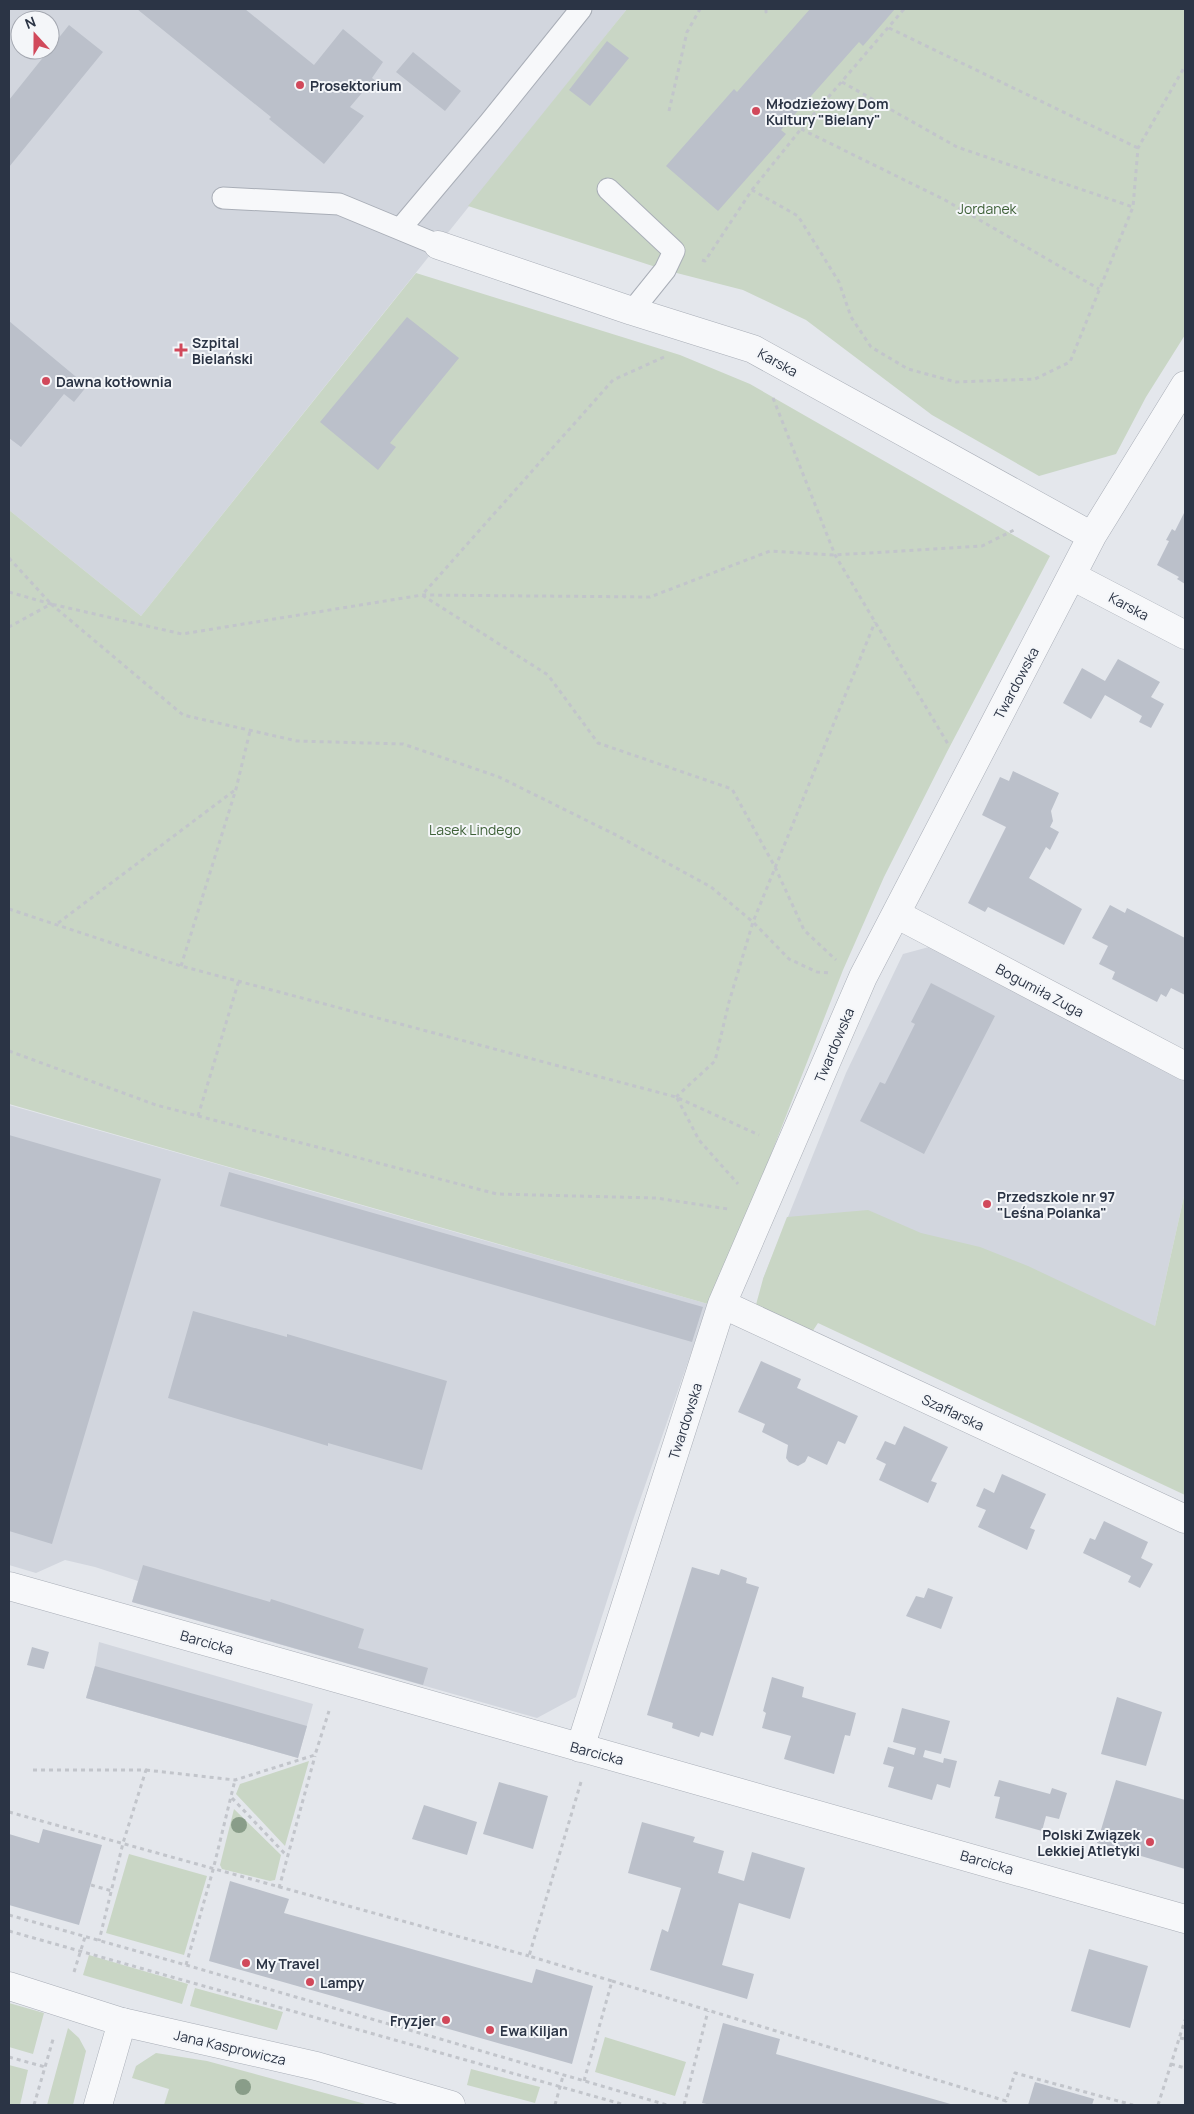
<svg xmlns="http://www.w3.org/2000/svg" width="1194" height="2114" viewBox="0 0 1194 2114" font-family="Manrope,sans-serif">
  <rect width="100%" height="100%" fill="#e4e7ec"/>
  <path fill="#d2d6de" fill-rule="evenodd" d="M9,9H627L141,616L9,510ZM20,20H50V50H20Z
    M929,947L1185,1077V1192L1155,1326L1105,1457L1035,1424L763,1279L846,1073L903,954Z
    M9,1105L708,1304L632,1523L576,1697L537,1718L132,1602L138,1581L95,1567L65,1560L36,1573L9,1565Z
    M99,1642L313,1704L298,1758L86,1698L95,1666Z"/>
  <path fill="#c9d6c5" d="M627,9H1185V335L1146,397L1116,454L1039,476L932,415L806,320L743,290L665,270L468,206Z
    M416,273L680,355L750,384L1050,556L948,750L884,877L843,970L770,1157L708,1304L9,1104V510L141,616Z
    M1185,1192V1495L818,1323L810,1335L754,1312L763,1279L787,1217L868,1210L921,1233L980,1247L1028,1266L1155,1326Z
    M309,1761L285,1846L236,1794L240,1784Z
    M234,1809L281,1855L275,1880L270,1881L222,1869L220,1865Z
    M129,1854L207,1876L184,1955L106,1933Z
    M89,1955L188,1984L182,2004L83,1975Z
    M195,1988L283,2012L277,2030L190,2006Z
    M9,2003L44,2013L33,2054L9,2047Z
    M68,2028L79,2038L86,2051L73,2105H47Z
    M605,2037L686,2062L675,2096L595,2072Z
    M156,2053L207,2061L369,2105H164L169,2089L132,2078L136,2066Z
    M9,2065L28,2070L20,2105H9Z
    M471,2069L540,2087L535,2103L467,2085Z"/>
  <path fill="#bbc0ca" d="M137,9H245L314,65L343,29L383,62L372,78L386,89L383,93L372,81L350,107L364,116L324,164L269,119L271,117Z
    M810,9H895L863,46L859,42L781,130L786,134L718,211L666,166L734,89L737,92Z
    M69,25L103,52L9,167V100Z
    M607,41L629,58L590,106L569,90Z
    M413,52L461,91L445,111L396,72Z
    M407,317L459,358L390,443L396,447L378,470L320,422Z
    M9,321L87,386L74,402L64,394L21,447L9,438Z
    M1185,511V584L1177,579L1179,577L1157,565L1169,541L1166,540L1172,529L1175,531Z
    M1118,659L1160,682L1151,697L1164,704L1151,728L1139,722L1142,716L1105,695L1091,719L1063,703L1082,668L1105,681Z
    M1013,771L1059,793L1051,811L1053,821L1050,827L1059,832L1050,850L1046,847L1029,878L1082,909L1064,945L988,907L985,912L968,903L1006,827L982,815L1000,777L1009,781Z
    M1110,905L1125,913L1127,908L1185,938V995L1171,988L1166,997L1161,994L1157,1002L1112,979L1115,972L1099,964L1108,946L1092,938Z
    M931,983L995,1016L924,1154L860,1121L880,1082L885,1084L915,1024L911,1022Z
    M9,1135L161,1179L52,1544L9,1531Z
    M229,1172L282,1187L703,1307L692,1342L220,1206Z
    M193,1311L287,1337V1334L447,1381L422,1470L328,1443V1446L168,1398Z
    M761,1361L801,1379L797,1388L858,1416L845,1444L838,1441L827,1465L808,1456L805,1462L798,1466L789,1462L786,1458L788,1445L762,1432L765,1424L738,1412Z
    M904,1426L948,1447L931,1481L937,1483L928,1503L879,1480L886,1464L876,1459L885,1441L895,1445Z
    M1002,1474L1046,1494L1030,1528L1035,1530L1027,1550L978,1527L986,1510L976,1506L984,1488L994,1493Z
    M1104,1521L1148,1542L1141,1558L1153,1564L1140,1588L1128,1582L1131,1576L1083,1553L1090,1538L1095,1540Z
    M143,1565L270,1602L271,1599L364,1629L358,1648L428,1668L423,1685L132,1602Z
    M692,1567L719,1575L721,1569L747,1578L746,1583L759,1587L713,1736L701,1732L699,1737L672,1728L673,1723L647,1715Z
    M928,1588L953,1597L941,1629L906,1616L916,1596L924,1598Z
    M32,1647L49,1652L44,1669L27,1665Z
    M95,1666L307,1726L298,1758L86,1698Z
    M772,1677L804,1687L802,1697L856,1713L850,1736L845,1735L834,1774L784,1759L791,1736L762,1728L766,1713L763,1711Z
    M1117,1697L1162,1712L1146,1766L1101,1754Z
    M902,1708L950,1721L941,1754L925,1750L923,1757L943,1763L944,1758L957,1761L950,1788L937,1784L932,1800L888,1787L894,1767L883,1764L888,1747L914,1755L916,1748L893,1742Z
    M999,1780L1050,1794L1052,1788L1067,1793L1059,1819L1046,1816L1042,1831L995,1818L1000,1797L994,1796Z
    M1116,1780L1185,1800V1869L1097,1843Z
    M499,1782L548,1796L533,1849L483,1834Z
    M424,1805L477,1822L467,1855L412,1839Z
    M642,1822L695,1837L693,1842L724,1851L718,1873L744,1881L752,1852L805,1868L790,1919L739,1903L722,1965L754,1974L747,1999L650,1970L662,1929L668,1932L681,1888L628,1873Z
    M43,1829L102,1845L79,1925L9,1905V1834L39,1843Z
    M230,1881L289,1899L284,1913L532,1983L536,1969L593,1986L572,2064L209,1961Z
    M1089,1949L1148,1966L1130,2028L1071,2011Z
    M723,2023L780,2039L776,2054L954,2105H711L702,2103Z
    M1035,2082L1094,2099L1092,2105H1028Z"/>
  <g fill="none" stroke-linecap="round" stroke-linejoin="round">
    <g stroke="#a9aeb7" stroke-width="23">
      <path id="service" d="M608,189L674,251L665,270L632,311
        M223,198L339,204L438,245
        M400,229L490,122L581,9"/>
    </g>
    <g stroke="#a9aeb7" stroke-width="29">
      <path id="minor" d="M438,245L632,311L753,349L1092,536
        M1072,576L1185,635
        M896,914L1185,1066
        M722,1304L1185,1519
        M9,1586C401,1697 794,1806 1185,1919
        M580,1748L722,1304L863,977L1092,536L1185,385
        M98,2105L122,2022"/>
    </g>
    <g stroke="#a9aeb7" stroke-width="29">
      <path id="tertiary" d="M9,1986L122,2022L316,2066L451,2105"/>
    </g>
    <path stroke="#c2c5cb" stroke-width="3" stroke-dasharray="4 4" stroke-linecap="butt" d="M766,9V12L769,9
      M889,28L1138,148
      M842,82L957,147L1133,207
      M669,111L687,32L700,9
      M801,129L945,200L1099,289
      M752,190L801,129L904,9
      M702,260L705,261L752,190L798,216L839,282L851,317L871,347L908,369L956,382L1035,379L1070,362L1133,207L1138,148L1185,66
      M664,357L613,380L422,595L548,675L598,743L732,789L775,867L804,930L836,960
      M773,398L835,555L948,744
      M9,558L51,604L182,634L422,595L650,597L770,551L835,555L982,546L1014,530
      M9,592L51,604L9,627
      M51,604L183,715L297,741L403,744L499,777L618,836L711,887L753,922L789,959L817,972L830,973
      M9,909L181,966L676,1097L759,1135
      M58,923L235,790
      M181,966L236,789L250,731
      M9,1051L156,1105L497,1194L656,1198L728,1209
      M676,1097L715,1061L729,1002L753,922L875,622
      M677,1098L699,1140L738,1184
      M198,1116L239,980
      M33,1770H146L123,1843L99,1941
      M146,1770L235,1780L315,1755L329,1711
      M581,1782L529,1956L612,1981L584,2081
      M232,1798L287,1856
      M9,1812L529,1956
      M91,1885L112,1891
      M279,1888L315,1756
      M9,1915L186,1965L667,2105
      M9,1931L625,2105
      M186,1965L213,1870L235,1780
      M74,1972L85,1937
      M612,1981L1006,2101L1015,2073L1133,2105
      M1180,2038L1185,2039
      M9,2057L45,2067
      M1171,2064L1185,2068
      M34,2105L54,2036
      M555,2105L563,2076
      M684,2105L708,2011
      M1158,2105L1185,2020"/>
    <use href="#service" stroke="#f7f8fa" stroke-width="21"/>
    <use href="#minor" stroke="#f7f8fa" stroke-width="28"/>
    <use href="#tertiary" stroke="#f7f8fa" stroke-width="28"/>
  </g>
  <g fill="#899d89">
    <circle cx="239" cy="1825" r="8"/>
    <circle cx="243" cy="2087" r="8"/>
  </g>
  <g fill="#d1495b" stroke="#f4f6f9" stroke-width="2">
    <circle cx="300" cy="85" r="5"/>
    <circle cx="756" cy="111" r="5"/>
    <path d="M178.5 342.5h5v5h5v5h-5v5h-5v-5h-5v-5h5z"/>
    <circle cx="46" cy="381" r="5"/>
    <circle cx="987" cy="1204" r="5"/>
    <circle cx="1150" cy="1842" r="5"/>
    <circle cx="246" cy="1963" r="5"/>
    <circle cx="310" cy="1982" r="5"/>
    <circle cx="446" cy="2020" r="5"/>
    <circle cx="490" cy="2030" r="5"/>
  </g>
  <g text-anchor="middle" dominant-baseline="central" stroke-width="4" stroke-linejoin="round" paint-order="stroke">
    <g font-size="14" font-weight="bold" fill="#2b3445" stroke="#f4f6f9" text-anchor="start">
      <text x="310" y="85">Prosektorium</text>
      <text x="766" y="103">Młodzieżowy Dom<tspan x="766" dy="16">Kultury "Bielany"</tspan></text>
      <text x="192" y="342">Szpital<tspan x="192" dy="16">Bielański</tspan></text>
      <text x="56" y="381">Dawna kotłownia</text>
      <text x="997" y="1196">Przedszkole nr 97<tspan x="997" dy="16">"Leśna Polanka"</tspan></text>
      <text x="1140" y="1834" text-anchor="end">Polski Związek<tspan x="1140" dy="16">Lekkiej Atletyki</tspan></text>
      <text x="256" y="1963">My Travel</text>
      <text x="320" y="1982">Lampy</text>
      <text x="436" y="2020" text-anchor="end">Fryzjer</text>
      <text x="500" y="2030">Ewa Kiljan</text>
    </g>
    <g font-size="14" fill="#3f6138" stroke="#f4f6f9">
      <text x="987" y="208">Jordanek</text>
      <text x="475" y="829">Lasek Lindego</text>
    </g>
    <g font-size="14" fill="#2b3445" stroke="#f4f6f9">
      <text transform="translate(778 362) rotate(29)">Karska</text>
      <text transform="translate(1129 606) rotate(28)">Karska</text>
      <text transform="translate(1016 683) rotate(-62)">Twardowska</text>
      <text transform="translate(1040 990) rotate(28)">Bogumiła Zuga</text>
      <text transform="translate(834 1045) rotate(-67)">Twardowska</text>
      <text transform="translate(953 1412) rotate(25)">Szaflarska</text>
      <text transform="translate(685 1421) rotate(-72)">Twardowska</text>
      <text transform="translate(207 1642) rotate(16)">Barcicka</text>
      <text transform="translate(597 1753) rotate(15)">Barcicka</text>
      <text transform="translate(987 1862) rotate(16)">Barcicka</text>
      <text transform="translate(230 2047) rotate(13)">Jana Kasprowicza</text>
    </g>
  </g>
  <rect width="1194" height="2114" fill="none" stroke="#2b3445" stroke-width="20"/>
  <g transform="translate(35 35) rotate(339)"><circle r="24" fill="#f4f6f9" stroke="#a4a8b1"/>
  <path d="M0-4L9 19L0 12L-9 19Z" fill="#d1495b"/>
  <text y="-8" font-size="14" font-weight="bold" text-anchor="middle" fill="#2b3445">N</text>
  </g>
</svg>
